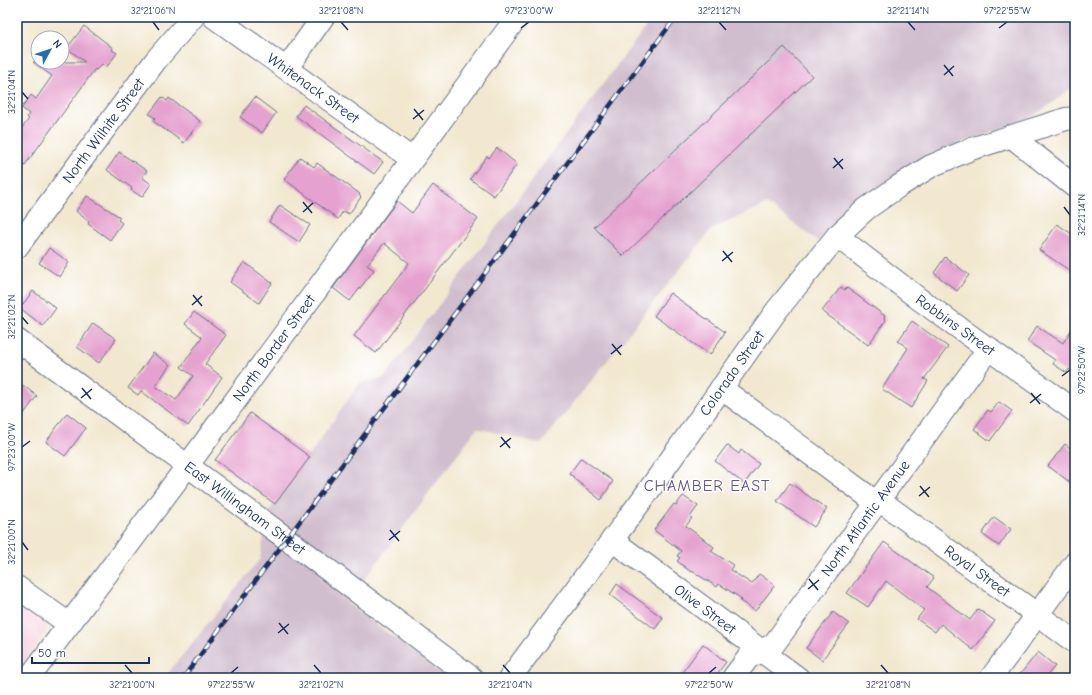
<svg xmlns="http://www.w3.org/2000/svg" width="1092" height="695" viewBox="0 0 1092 695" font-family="'Comic Neue',sans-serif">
  <rect width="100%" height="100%" fill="#fff"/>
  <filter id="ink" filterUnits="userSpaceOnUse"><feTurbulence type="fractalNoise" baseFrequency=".025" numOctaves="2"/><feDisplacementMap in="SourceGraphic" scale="8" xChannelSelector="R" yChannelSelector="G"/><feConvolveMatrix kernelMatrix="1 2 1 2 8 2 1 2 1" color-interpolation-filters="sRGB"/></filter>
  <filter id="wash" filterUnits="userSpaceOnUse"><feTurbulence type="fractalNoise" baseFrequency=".012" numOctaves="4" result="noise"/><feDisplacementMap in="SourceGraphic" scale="16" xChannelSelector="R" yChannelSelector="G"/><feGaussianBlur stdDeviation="0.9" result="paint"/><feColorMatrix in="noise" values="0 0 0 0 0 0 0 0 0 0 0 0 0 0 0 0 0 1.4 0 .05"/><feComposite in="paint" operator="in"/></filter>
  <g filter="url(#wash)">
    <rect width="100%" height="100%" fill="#f2e8d0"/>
    <path fill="#f4cfdd" d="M17,602L44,622L47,628L46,632L17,671Z"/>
    <path fill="#d0bdcd" d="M653,17H1075V86L1034,116L923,157L855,204L818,241L767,204L712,229L541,444L477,428L347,603L448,678H164L260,559L268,513L360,383L384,378L418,333Z"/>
    <g id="blocks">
      <path fill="#e5a1cf" d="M84,26L113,48L112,50L117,53L106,68L102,64L96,70L95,69L17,176V134L29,119L27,117L29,114L22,108L31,95L36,99L52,76L33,62H85L67,48Z
        M784,47L812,76L623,256L594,227Z
        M162,97L167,101L169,98L200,121L184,143L153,121L155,118L149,114Z
        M255,97L276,113L262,133L240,117Z
        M304,105L383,162L374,174L296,116Z
        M497,148L517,164L494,196L470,179L487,156L489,158Z
        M119,152L147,171L142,177L151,184L142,197L131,190L132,188L107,170Z
        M300,157L314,167L317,163L360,194L359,195L361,197L349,214L343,211L338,219L284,179Z
        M433,185L478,219L376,353L354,336L409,263L384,243L367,265L374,270L350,301L333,288L397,201L412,213Z
        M87,196L120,217L118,220L122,223L110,240L88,224L89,222L76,211Z
        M280,205L310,225L299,242L269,222Z
        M1057,224L1075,236V274L1039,250Z
        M49,248L69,262L60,277L39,263Z
        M945,257L969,275L957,291L934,273Z
        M244,262L272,283L259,303L230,282Z
        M841,287L845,290L847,288L885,316L884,318L886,320L868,345L822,311Z
        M33,291L56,308L43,326L20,308Z
        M670,293L725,332L710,355L654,316Z
        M194,312L226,335L205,364L222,377L188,426L141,391L138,395L128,388L153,353L170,365L155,386L176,400L193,376L181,367L202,337L185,324Z
        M912,321L948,347L924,379L928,381L911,408L882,389L908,348L898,341Z
        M93,323L116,339L99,363L77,347Z
        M1075,324V373L1069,369L1067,373L1053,364L1055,360L1027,341L1037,326L1063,343Z
        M17,381L37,396L17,423Z
        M999,402L1012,411L990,441L974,429L988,410L991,412Z
        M67,413L86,428L65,456L46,442Z
        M250,413L310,457L275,504L215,460Z
        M1065,444L1075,452V486L1048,466Z
        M727,445L739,454L741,450L759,464L744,484L715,461Z
        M581,458L613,481L601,500L573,478L574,477L569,474Z
        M790,483L827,509L814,527L777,501Z
        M683,496L698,506L690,517L692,518L686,526L714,547L711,551L733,565L730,570L752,584L759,574L775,585L755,611L740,601L742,599L719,584L717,587L692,571L691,572L677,561L680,558L677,556L681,551L654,530L674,504L676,505Z
        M994,517L1011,529L999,546L982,534Z
        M884,542L934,578L927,587L970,620L978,609L995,621L973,650L941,624L935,632L917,619L924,610L886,581L868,607L847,593Z
        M617,584L663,618L655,629L610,595Z
        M833,612L849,624L822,660L806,648Z
        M703,644L726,662L714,678H678Z
        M1038,652L1055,666L1045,678H1017Z"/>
    </g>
  </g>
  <g filter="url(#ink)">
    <use href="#blocks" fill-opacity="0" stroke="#667086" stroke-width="1"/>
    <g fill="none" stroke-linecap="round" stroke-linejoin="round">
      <g stroke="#667086" stroke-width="24">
        <g id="minor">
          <path id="s1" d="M214,17L412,159"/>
          <path d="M287,68L323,17"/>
          <path d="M1011,136L1075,187"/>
          <path id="s2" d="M837,236L919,299L1075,411"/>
          <path id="s3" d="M17,247L156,60L193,17"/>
          <path id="s4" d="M17,340L287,539L472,678"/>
          <path d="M721,388L877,503"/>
          <path id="s5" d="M879,500L1075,642"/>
          <path id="s6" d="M612,540L798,678"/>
          <path d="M17,587L69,624"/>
          <path id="s7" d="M29,678L188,465L517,17"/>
          <path id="s8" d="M510,678L644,497L777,310L837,236L866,209L899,186L931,166L971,149L1066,119L1075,118"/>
          <path id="s9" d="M733,678L748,658L774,644L989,348"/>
          <path d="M991,678L1075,563"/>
        </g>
      </g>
      <use href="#minor" stroke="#fff" stroke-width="22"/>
      <g stroke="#1b2f5e" stroke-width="4.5">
        <path id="rail" d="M183,678L676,17"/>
      </g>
      <use href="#rail" stroke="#fff" stroke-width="3" stroke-dasharray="9" stroke-linecap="butt"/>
    </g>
  </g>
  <path fill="none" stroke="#1b2f5e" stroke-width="1.5" d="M153,22L159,30M341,22L348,30M719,22L726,30M908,22L915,30M521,28L529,22M999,28L1007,22M944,65L953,76M944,75L954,66M22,92L28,99M414,109L423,120M413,119L424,110M834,158L843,169M833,168L843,159M303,202L312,213M1064,207L1070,215M303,212L313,203M723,251L732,262M722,261L733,252M193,295L202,306M192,305L202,296M22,317L28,324M612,344L621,355M611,354L622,345M1062,376L1070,370M82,388L91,399M1031,393L1040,404M81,398L92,389M1030,403L1041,394M501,437L510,448M22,447L30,441M500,447L511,438M920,486L929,497M919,496L930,487M390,530L399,541M389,540L400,531M22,542L28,550M809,579L818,590M808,589L819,580M279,623L288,634M278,633L289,624M125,665L132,673M314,665L321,673M503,665L510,673M881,665L888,673M231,673L238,667M709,673L716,667"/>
  <g text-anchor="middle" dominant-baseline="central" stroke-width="3" stroke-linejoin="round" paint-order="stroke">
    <g font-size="15" fill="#1b2f5e" stroke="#fff">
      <text stroke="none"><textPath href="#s1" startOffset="122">Whitenack Street</textPath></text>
      <text stroke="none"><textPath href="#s3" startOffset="145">North Wilhite Street</textPath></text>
      <text stroke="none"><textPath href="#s2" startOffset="148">Robbins Street</textPath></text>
      <text stroke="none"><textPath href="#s7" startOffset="411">North Border Street</textPath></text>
      <text stroke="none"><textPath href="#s8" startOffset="377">Colorado Street</textPath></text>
      <text stroke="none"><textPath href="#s4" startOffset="283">East Willingham Street</textPath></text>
      <text stroke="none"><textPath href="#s9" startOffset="210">North Atlantic Avenue</textPath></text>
      <text stroke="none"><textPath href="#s5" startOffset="121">Royal Street</textPath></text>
      <text stroke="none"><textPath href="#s6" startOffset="116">Olive Street</textPath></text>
    </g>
    <g font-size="16" letter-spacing="1" fill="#625786" stroke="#fff">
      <text x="707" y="486">CHAMBER EAST</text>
    </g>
  </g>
  <rect width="1092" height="695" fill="none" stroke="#fff" stroke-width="44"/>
  <g transform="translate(50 50) rotate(50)"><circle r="19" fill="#ffffff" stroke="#a4acbf"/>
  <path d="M0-3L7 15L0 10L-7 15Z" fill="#1f6fb2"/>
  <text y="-6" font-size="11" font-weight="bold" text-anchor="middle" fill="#1b2f5e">N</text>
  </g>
  <path d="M32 657v6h117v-6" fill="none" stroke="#1b2f5e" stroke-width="2"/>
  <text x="38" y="657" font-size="12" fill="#1b2f5e" stroke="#ffffff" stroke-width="3" paint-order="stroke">50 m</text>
  <rect x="22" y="22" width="1048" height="651" fill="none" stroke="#1b2f5e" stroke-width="1.5"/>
  <g font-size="10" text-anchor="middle" fill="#1b2f5e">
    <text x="153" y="14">32°21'06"N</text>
    <text x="341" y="14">32°21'08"N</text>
    <text x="529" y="14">97°23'00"W</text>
    <text x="719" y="14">32°21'12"N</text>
    <text x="908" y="14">32°21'14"N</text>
    <text x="1007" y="14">97°22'55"W</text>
    <text transform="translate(11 92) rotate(-90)" y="4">32°21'04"N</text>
    <text transform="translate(1081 215) rotate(-90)" y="4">32°21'14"N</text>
    <text transform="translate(11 317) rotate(-90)" y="4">32°21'02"N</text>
    <text transform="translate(1081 370) rotate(-90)" y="4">97°22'50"W</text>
    <text transform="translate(11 447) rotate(-90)" y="4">97°23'00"W</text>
    <text transform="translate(11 542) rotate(-90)" y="4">32°21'00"N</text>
    <text x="132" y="688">32°21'00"N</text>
    <text x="231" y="688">97°22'55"W</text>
    <text x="321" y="688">32°21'02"N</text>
    <text x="510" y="688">32°21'04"N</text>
    <text x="709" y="688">97°22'50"W</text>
    <text x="888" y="688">32°21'08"N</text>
  </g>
</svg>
